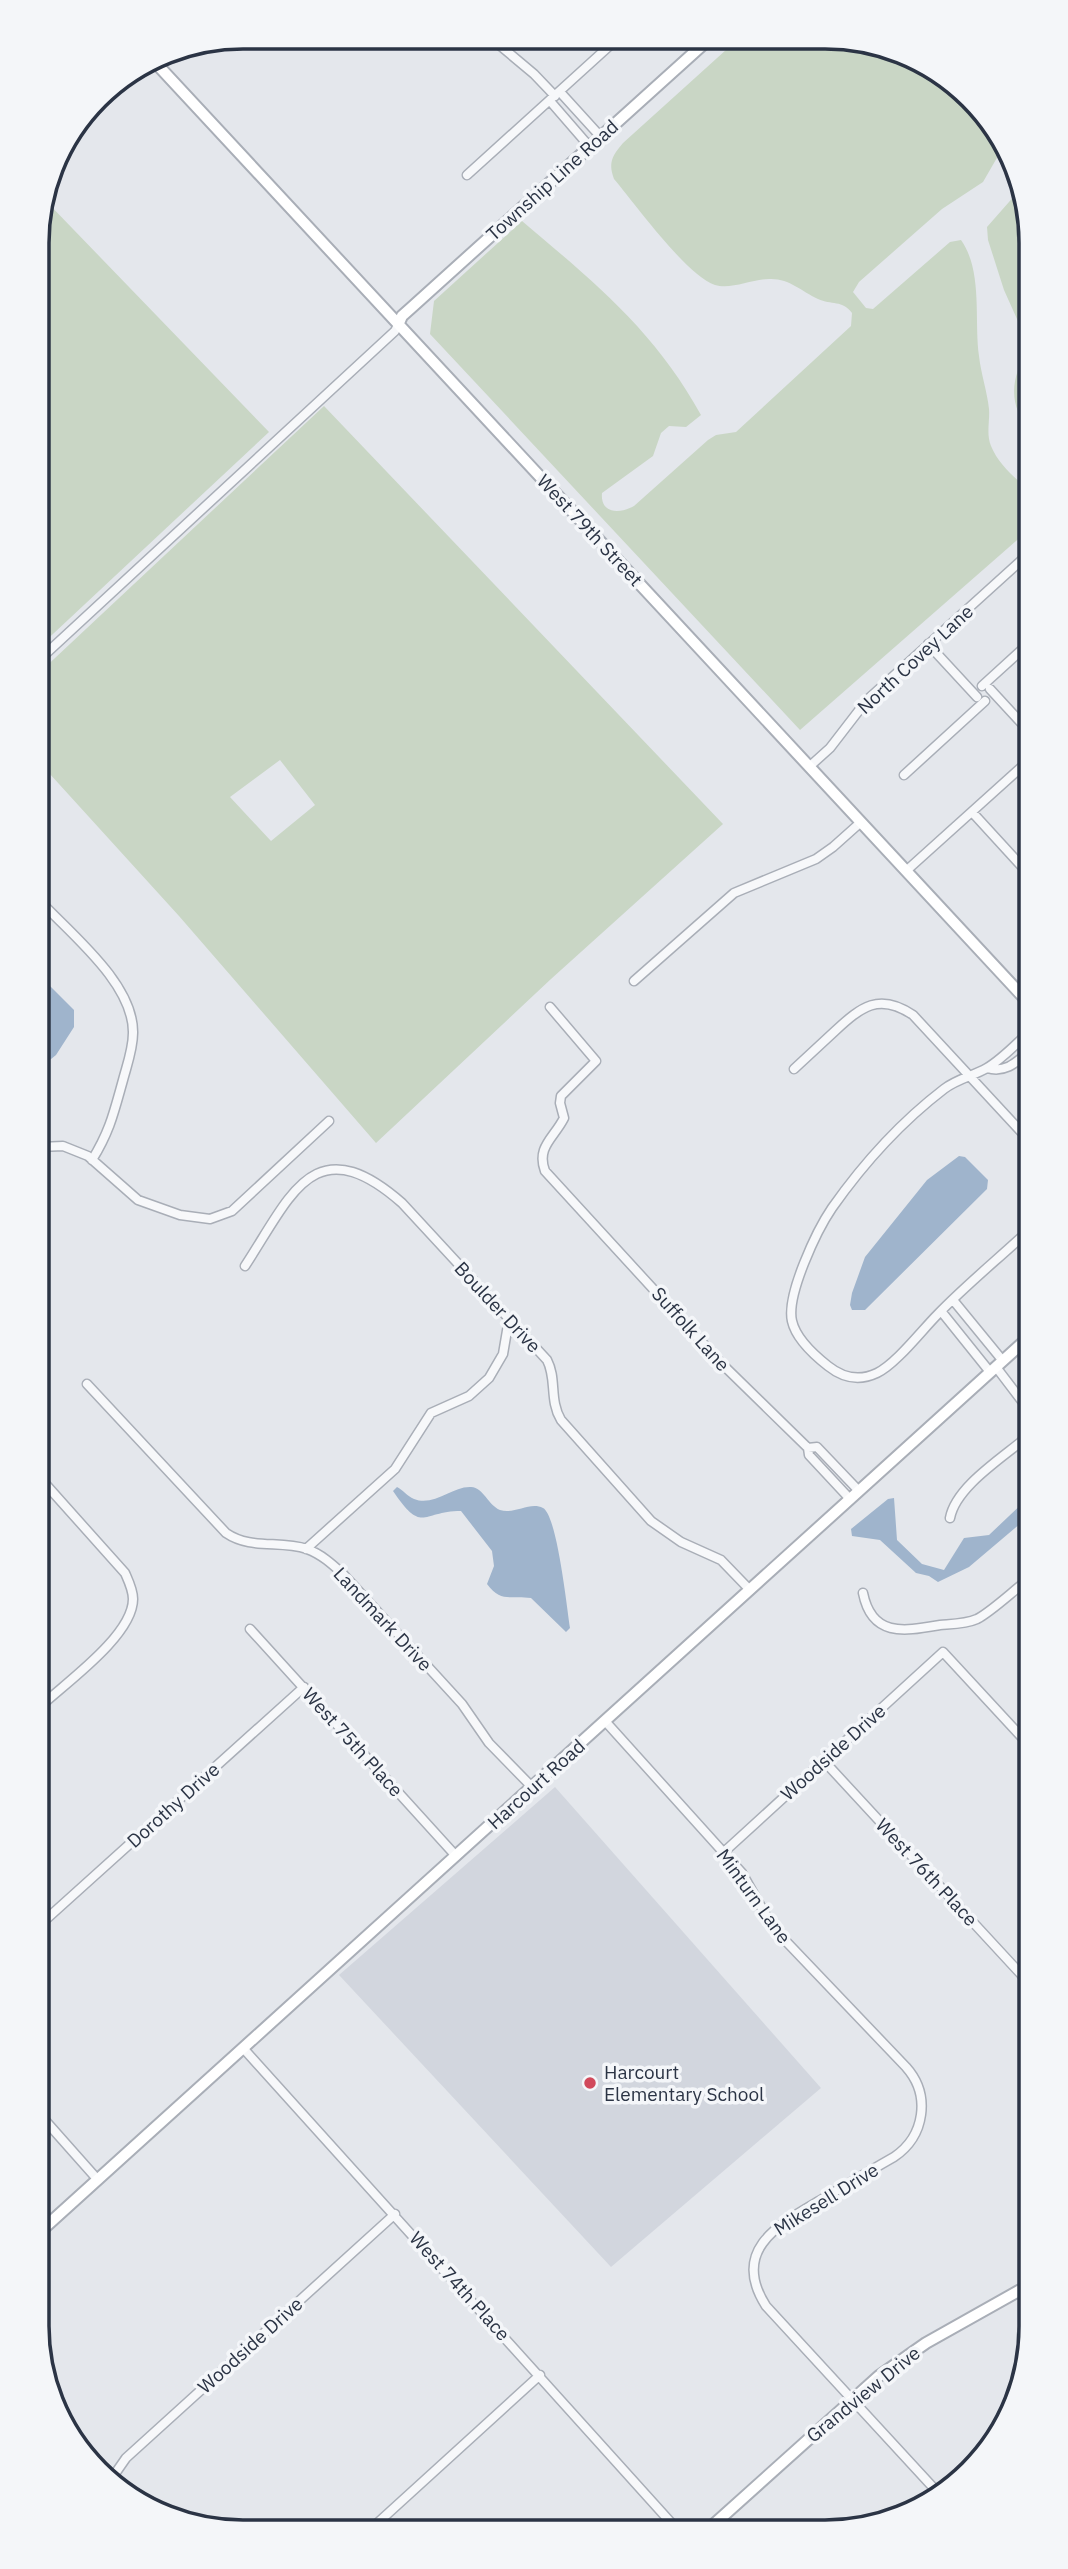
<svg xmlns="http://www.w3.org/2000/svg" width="1068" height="2569" viewBox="0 0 1068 2569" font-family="'IBM Plex Sans',sans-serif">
  <rect width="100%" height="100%" fill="#e4e7ec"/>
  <path fill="#d2d6de" d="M555,1787L821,2088L611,2267L339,1975Z"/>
  <path fill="#c9d6c5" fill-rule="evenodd" d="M737,40L865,41L961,88L1003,140L1007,147L998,156L983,182L942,209L859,282L853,292L866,308L873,309L950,242L961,240C983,271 974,320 979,356C981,374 987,391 989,409C990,421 986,434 991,446C998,463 1012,475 1025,487V533L800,730L430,334L434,301L522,221C594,282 655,331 701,415L686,427L669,426L661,433L653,456L602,493C600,514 620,514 634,506L708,440L716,435L736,432L851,326L852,313C843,300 831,305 818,299C801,291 789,278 769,279C752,279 731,290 715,285C686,275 636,205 614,179C608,163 612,156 623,143Z
    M1023,186L1024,190L1025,337L1004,290L988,240L987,227Z
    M45,200L269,432L38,648L37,229Z
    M1025,356V424C1009,402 1012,377 1025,356Z
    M324,406L723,824L551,979L376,1143L179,916L39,762V673ZM280,760L315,805L271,841L230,797Z"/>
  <path fill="#9fb4cc" d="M39,975L74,1010V1027L56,1055L40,1068Z
    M959,1156L965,1157L988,1180L987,1189L865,1310H852L850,1305L852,1293L865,1257L927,1180Z
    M397,1487C403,1490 407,1496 414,1499C434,1507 452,1486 471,1487C484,1488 488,1505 500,1510C514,1515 530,1501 543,1508C557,1515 567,1608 570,1628L566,1632L531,1598C510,1595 501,1603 487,1584L494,1566L492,1551L461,1511C421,1511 423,1535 393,1491Z
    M894,1498L897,1540L922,1564L944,1570L964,1538L989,1535L1028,1498V1517L969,1567L938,1582L929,1576L916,1573L880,1540L852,1536L851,1529L888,1499Z"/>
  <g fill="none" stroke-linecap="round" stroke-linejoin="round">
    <g stroke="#a9aeb7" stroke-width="11">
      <path id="street" d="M491,38L534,74L555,96
        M560,92L600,136
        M550,101L589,146
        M467,175L617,39
        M928,644L977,697
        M39,660L395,331L399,323
        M982,686L1026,646
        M990,689L1026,728
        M810,766L830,748L867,700L1025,557
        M904,775L985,701
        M972,812L1026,871
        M906,871L1026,763
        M39,900C71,934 134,984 133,1033C133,1049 127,1065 123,1080C114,1112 110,1131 92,1160
        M634,981L734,893L816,859L833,847L861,822
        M550,1007L596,1061L561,1096L560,1103L564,1118C554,1138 536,1147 545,1171L721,1363L808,1448L817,1447L859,1491
        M1027,1034C1014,1046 1002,1059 987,1068C973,1076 957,1079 944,1089C901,1122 863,1164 832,1208C817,1230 786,1295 792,1321C796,1339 814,1355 828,1366C843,1378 860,1381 877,1373C896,1364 922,1330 938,1314C966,1285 998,1259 1027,1232
        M987,1068C1004,1073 1015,1064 1027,1053
        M794,1069C808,1056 821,1044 835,1031C861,1007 879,992 913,1015L1027,1138
        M40,1147L63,1146L88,1156L138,1200L180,1215L210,1219L232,1211L329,1121
        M245,1266C291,1196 314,1126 402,1203L547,1360C557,1379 549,1400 561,1420L651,1521L681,1542L721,1560L750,1590
        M953,1300L1003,1361
        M941,1311L990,1372
        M996,1367L1028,1409
        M87,1384L226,1533C251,1550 279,1540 307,1549C321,1554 332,1564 343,1574L462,1704L489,1743L532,1787
        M808,1448L809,1455L850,1499
        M41,1479L125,1573C129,1582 133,1590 133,1599C133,1635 67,1682 42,1705
        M950,1518C956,1486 1004,1457 1028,1436
        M306,1549L395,1469L431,1413L469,1396L489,1378L503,1354L509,1319
        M863,1593C872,1638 905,1631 940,1625C952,1624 966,1624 977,1619C991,1612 1014,1590 1029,1579
        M250,1629L456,1856
        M605,1721L742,1873L768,1919L780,1935L906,2067C931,2095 925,2136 894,2157C871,2170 848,2184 824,2198C782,2223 729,2248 766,2306L941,2496
        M824,1761L1030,1984
        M724,1852L943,1652L1029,1745
        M42,1923L304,1687
        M243,2048L674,2526
        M43,2118L98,2180
        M110,2481L126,2458L395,2214
        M372,2528L540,2375"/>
    </g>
    <g stroke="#a9aeb7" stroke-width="14">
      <path id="secondary" d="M153,60L1027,1001
        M399,323L402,316L411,308L708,40
        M43,2229L1028,1338
        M712,2526L879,2376L926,2343L1031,2284"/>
    </g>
    <use href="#street" stroke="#f7f8fa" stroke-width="8"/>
    <use href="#secondary" stroke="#fff" stroke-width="10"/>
  </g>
  <circle fill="#d1495b" stroke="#f4f6f9" stroke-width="2.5" cx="590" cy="2083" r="7"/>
  <g text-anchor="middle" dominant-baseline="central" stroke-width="7" stroke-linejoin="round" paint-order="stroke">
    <g font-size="19" fill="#2b3445" stroke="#f4f6f9">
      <text transform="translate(552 180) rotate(-42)">Township Line Road</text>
      <text transform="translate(590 530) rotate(47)">West 79th Street</text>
      <text transform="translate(915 659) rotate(-43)">North Covey Lane</text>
      <text transform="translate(498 1307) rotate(47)">Boulder Drive</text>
      <text transform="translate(691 1329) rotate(48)">Suffolk Lane</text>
      <text transform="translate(383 1619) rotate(47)">Landmark Drive</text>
      <text transform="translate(353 1742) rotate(48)">West 75th Place</text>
      <text transform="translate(833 1752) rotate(-42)">Woodside Drive</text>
      <text transform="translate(536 1784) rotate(-42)">Harcourt Road</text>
      <text transform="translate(173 1805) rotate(-42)">Dorothy Drive</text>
      <text transform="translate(927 1872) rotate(47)">West 76th Place</text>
      <text transform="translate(754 1896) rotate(54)">Minturn Lane</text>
      <text transform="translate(826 2199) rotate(-32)">Mikesell Drive</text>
      <text transform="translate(460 2286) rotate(48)">West 74th Place</text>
      <text transform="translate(250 2345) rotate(-42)">Woodside Drive</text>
      <text transform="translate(863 2394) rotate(-39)">Grandview Drive</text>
    </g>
    <g font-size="19" fill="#2b3445" stroke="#f4f6f9" text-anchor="start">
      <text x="604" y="2072">Harcourt<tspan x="604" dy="22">Elementary School</tspan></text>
    </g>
  </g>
  <path d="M0 0H1068V2569H0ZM243 49H825A194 194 0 0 1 1019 243V2326A194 194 0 0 1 825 2520H243A194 194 0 0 1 49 2326V243A194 194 0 0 1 243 49Z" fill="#f4f6f9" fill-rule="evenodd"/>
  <path fill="none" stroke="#2b3445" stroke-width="3.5" d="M243 49H825A194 194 0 0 1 1019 243V2326A194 194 0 0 1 825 2520H243A194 194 0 0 1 49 2326V243A194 194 0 0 1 243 49Z"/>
</svg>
